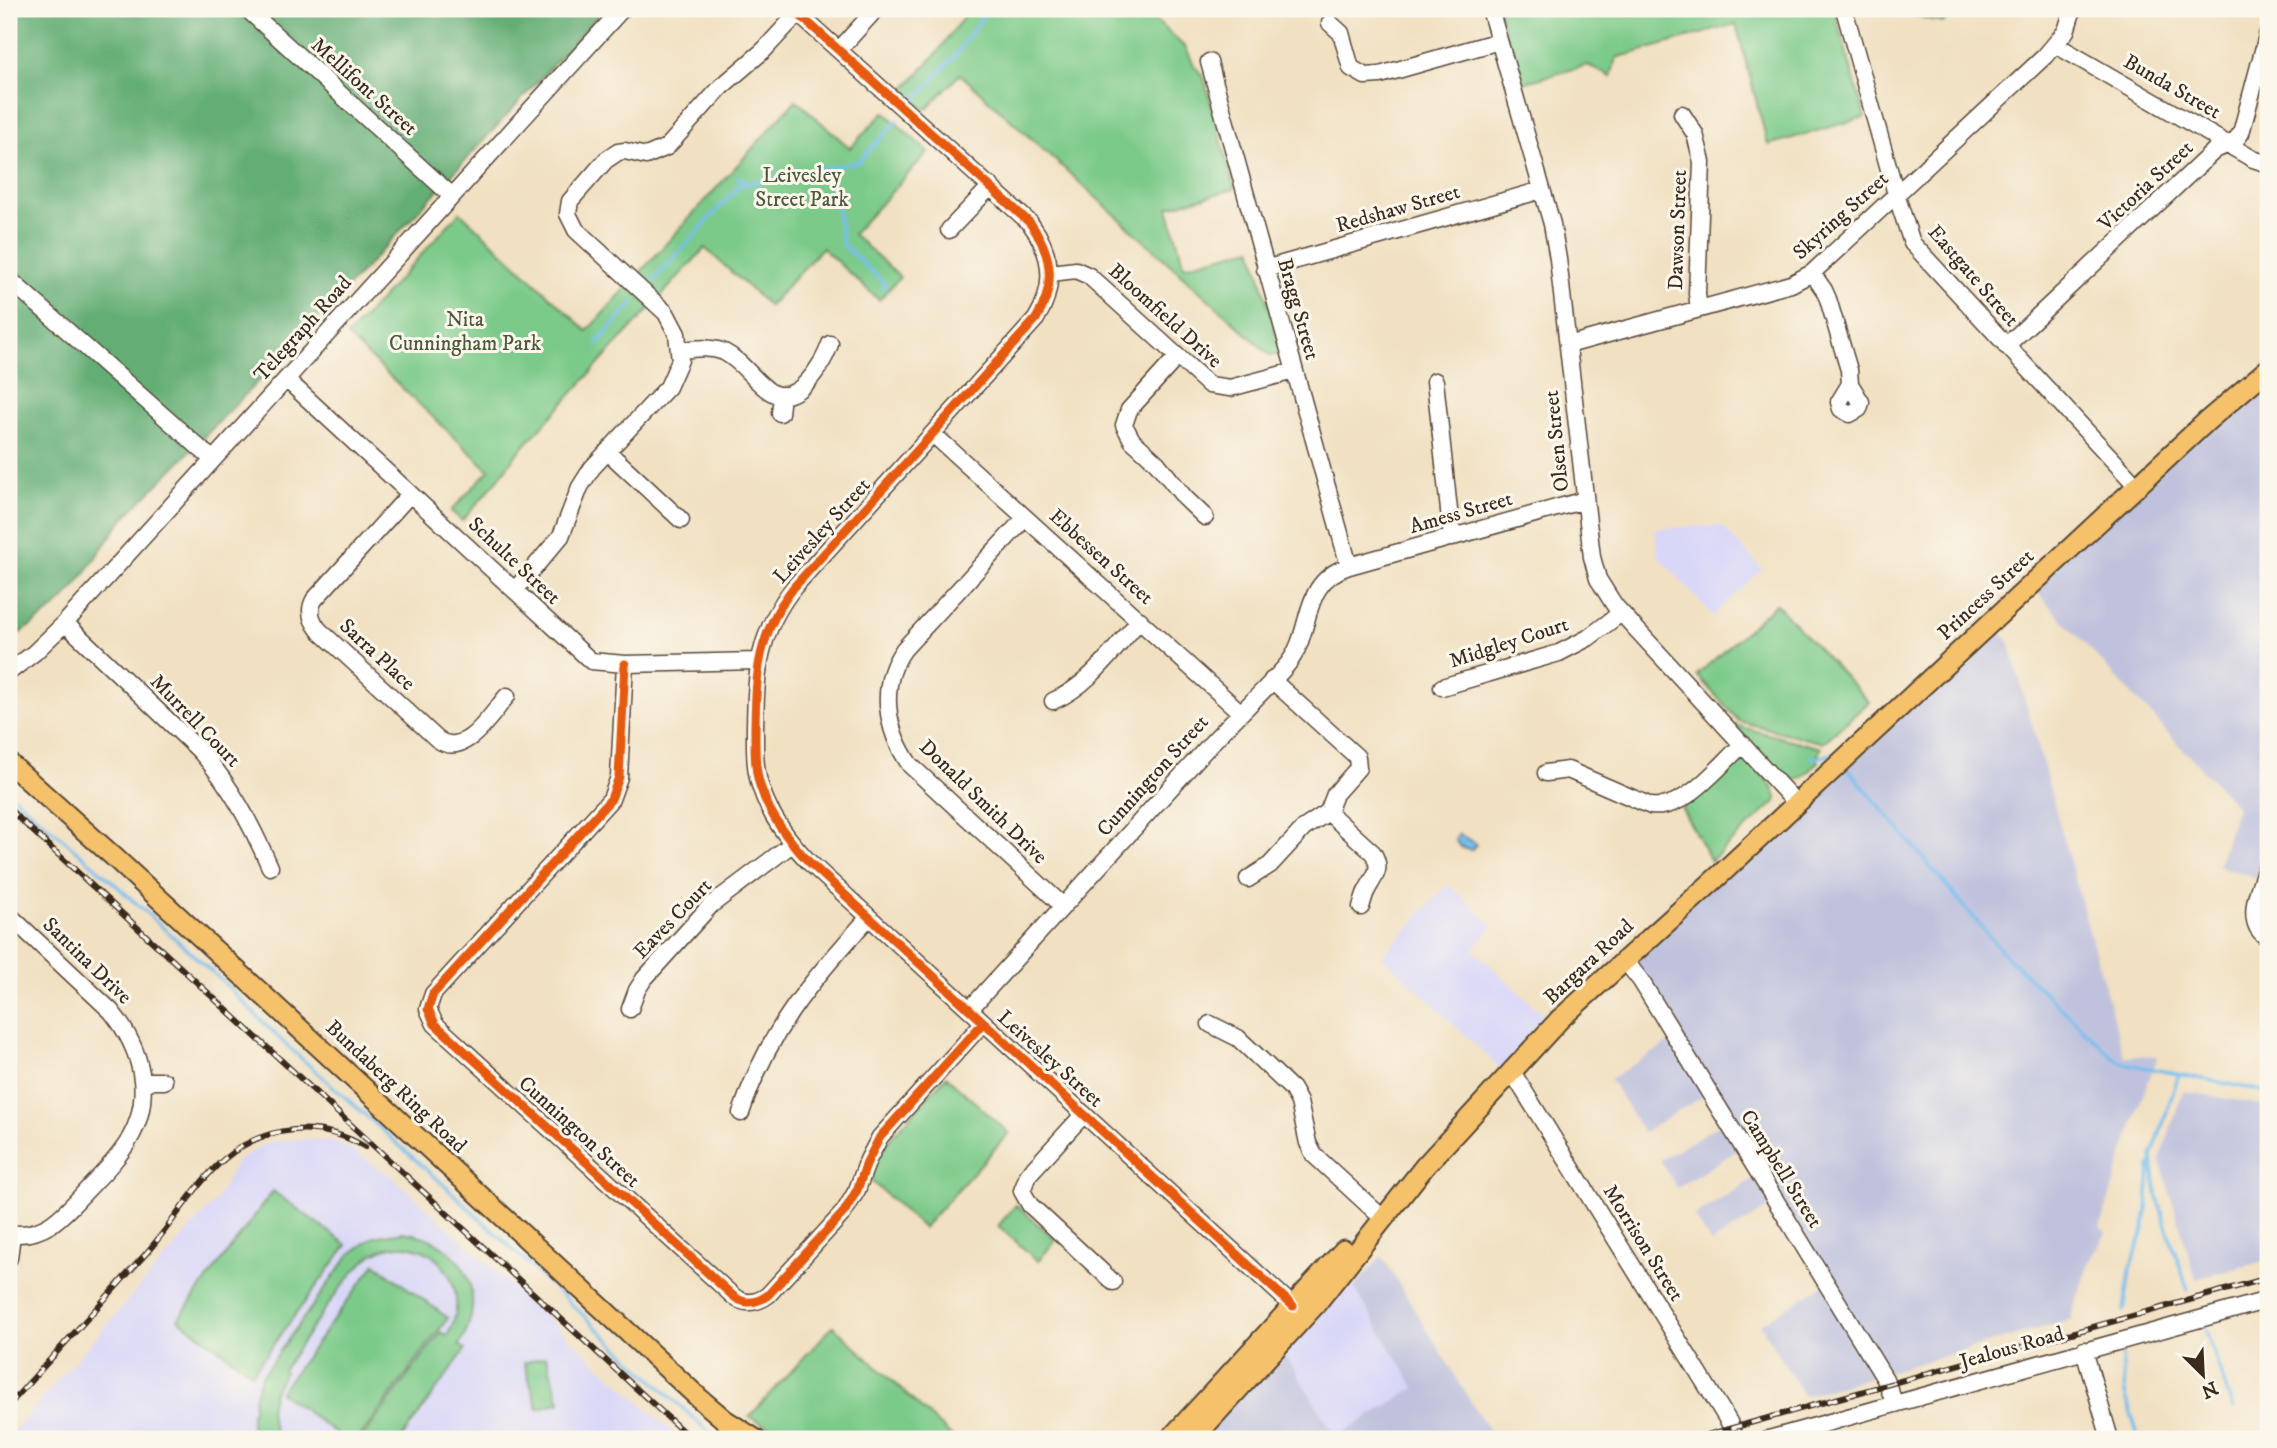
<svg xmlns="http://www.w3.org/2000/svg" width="2277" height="1448" viewBox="0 0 2277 1448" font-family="'IM FELL DW Pica',serif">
  <rect width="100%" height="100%" fill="#fbf7ec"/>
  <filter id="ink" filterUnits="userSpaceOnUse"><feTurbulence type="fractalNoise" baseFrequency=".0143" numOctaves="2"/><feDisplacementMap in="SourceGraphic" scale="14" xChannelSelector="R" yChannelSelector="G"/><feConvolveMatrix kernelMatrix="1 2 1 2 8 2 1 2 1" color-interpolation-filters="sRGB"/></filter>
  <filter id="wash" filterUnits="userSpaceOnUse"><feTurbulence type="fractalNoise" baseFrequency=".00686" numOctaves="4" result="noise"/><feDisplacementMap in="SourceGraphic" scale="28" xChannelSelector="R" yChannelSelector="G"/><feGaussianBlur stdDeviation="1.57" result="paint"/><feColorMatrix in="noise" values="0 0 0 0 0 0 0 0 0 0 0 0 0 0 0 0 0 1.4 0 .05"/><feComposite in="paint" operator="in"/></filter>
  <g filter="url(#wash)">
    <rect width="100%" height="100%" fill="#f1e0c1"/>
    <path fill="#d9d7f8" d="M1722,526L1762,569L1713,616L1658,556L1655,528Z
      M1448,884L1494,926L1473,949L1553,1024L1506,1074L1382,956Z
      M306,1139L332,1142L347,1147L395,1179L680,1439H9V1436L216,1200L237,1161L261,1146L276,1141Z
      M1336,1270L1354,1287L1416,1388L1336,1437L1270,1343Z"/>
    <path fill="#c0c2dd" d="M2268,364V882L2218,866L2237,807L2030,585Z
      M1992,623L2009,642L2124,1056H2158L2138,1108L2100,1227L2107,1232L2089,1262L2070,1320L1804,1396L1760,1324L1825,1284L1776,1203L1711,1243L1694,1216L1758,1176L1741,1148L1677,1188L1660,1160L1725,1121L1708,1093L1643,1133L1610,1079L1675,1039L1623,959Z
      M2183,1091L2268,1106V1260L2196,1279L2160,1160Z
      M1382,1256L1494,1439H1177L1270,1343L1288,1359L1336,1437L1415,1388L1354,1287Z"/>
    <path fill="#7bca89" stroke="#5b7a54" stroke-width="2" d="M969,9H1143L1186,48L1194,65L1204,78L1235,189L1168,207L1184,266L1252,248L1282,353L1271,356L960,74L927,109C915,105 908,100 905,88L937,53Z
      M1498,9H1834L1865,117L1768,145L1736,24L1616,58L1611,77L1588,65L1519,84Z
      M1892,9H1958L1943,23Z
      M796,100L850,148L884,112L928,152L853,234L900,277L879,300L822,248L769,306L705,248L660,297L637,276Z
      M460,212L587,331L628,286L651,307L515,456L496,482L462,521L451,511L489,470L347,336Z
      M1776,604L1869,702L1823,743L1739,721L1697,675Z
      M1734,725L1821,748L1817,757L1819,762C1809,771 1800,784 1786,779Z
      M1739,760C1753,762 1777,787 1777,800L1711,861L1681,807L1736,761Z
      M946,1076L1009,1133L923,1228L869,1179L880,1150Z
      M273,1191L347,1245L252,1373L178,1319Z
      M1016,1205L1056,1240L1038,1261L998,1226Z
      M403,1232C462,1239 491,1294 459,1345L465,1350L401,1439H361L441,1332L447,1336C477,1287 429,1225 375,1253C350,1267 302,1343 283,1370L285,1372C269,1394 265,1415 279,1439H255L251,1426V1411L253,1410L254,1398L261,1377L350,1254L374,1237Z
      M375,1264L448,1318L358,1439H344L280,1392Z
      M833,1326L954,1439H794L749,1417Z
      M546,1356L560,1402L538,1409L524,1363Z"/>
    <path fill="#64ae75" stroke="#506c4a" stroke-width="2" d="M9,9H604C449,179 294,348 131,511C109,533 94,563 75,587C57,610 33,625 9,640Z"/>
    <path fill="#78beef" stroke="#5a7486" stroke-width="2" d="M1459,834L1476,844L1472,850C1464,850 1458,846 1455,839Z"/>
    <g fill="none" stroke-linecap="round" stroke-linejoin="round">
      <path stroke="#78beef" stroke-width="3.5" d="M915,100L957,53L988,9
        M830,167L843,245L884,283V288
        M738,177L747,183
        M654,280L740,185L858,162L897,121
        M597,343L633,303
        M1812,757L1816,758L1832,754
        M1849,770L2005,955L2118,1062L2268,1092
        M14,797L106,876L222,981L284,1043L445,1186L704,1428L718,1439
        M2179,1074L2152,1156C2154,1202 2174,1247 2188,1290
        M2124,1310L2130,1271L2144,1229L2147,1210L2150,1165
        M2206,1331L2233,1409
        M2122,1356L2125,1394L2139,1439
        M9,1429L10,1439"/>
    </g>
  </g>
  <g filter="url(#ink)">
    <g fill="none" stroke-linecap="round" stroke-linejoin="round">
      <g stroke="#564536" stroke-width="19">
        <path id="minor" d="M247,9L452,196
          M793,9L1030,223C1053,254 1056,287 1036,319L794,587C758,633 756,671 755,728C755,749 754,771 762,791C771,818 790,842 809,862L1293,1306
          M1490,9L1552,224L1558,259L1592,557L1598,579L1615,606L1795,802
          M1844,9L1896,194L1912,243L2137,486
          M1330,23L1341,33L1351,68L1365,76L1380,75L1499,41
          M2056,45L2253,159L2268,164
          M839,50L876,9
          M1209,62L1349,566
          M1682,114L1695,134L1702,162L1697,294L1699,309
          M949,230L991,186
          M1265,269L1542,190
          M1051,273L1076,270L1089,276L1209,385L1230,388L1294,371
          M1812,273L1824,290L1828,299L1849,370L1850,384
          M9,279L212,459
          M1568,345L1791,284L1812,273L2045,56L2066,31L2073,9
          M2006,346L2215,150L2235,141L2241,133L2268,32
          M681,350C695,349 710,346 724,352C742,361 753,380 769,391C796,410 824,363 830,344
          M1177,357L1129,410L1124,425L1132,440L1157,463L1185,498L1205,517
          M286,379L591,661L625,664L758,661
          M1435,381L1452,538
          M1850,384L1861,402L1859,409L1850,414L1841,409L1839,402Z
          M780,413L782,395
          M934,435L1240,712
          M608,452L681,520
          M410,494L314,600C308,611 311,620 319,630L437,739C465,760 491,714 507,696
          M1025,518L904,649C878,685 886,730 910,765L1063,906
          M515,590L561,536L580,487L592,468L668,387L680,360L677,334L666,313L576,230L568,214L570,201L606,160L618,152L625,151L646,156L667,147L721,87L764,50L798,13
          M65,623L199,750C231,785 251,824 270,867
          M625,664L619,777L611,799L433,994L428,1009L435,1024L732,1295C743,1305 756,1304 768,1295L844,1212L857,1190L868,1160L880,1137L983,1023
          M9,672L34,653L65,623L622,9
          M1272,680L1357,757L1358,768L1335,794L1328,812
          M1442,687L1559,653L1588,638L1621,613
          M1053,701C1089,686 1114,649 1140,620
          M1546,773L1568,770L1651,806C1685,811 1720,765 1743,744
          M1328,812L1373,853C1383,870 1374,876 1367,890C1364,895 1363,901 1361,907
          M2268,862C2261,885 2241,922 2268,938
          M1248,879L1270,865L1304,828L1328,812
          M9,915L111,1011C141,1048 155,1096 129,1140C118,1159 100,1176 84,1193C63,1216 43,1239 9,1233
          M1624,959L1641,981L1885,1379L1895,1404
          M630,1009L637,990L644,979L711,905L792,844
          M970,1009C1048,922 1127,836 1206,749C1232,720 1262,694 1287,665C1315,631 1298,583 1349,566L1585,500
          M1210,1024L1238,1038L1292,1089L1299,1102L1308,1143L1314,1155L1377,1213
          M1511,1070L1729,1422L1735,1439
          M143,1081H164
          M741,1113C769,1028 811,982 869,917
          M1084,1114L1028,1175L1022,1191L1030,1205L1113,1282
          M9,1258L12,1234
          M2084,1350L2110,1439
          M1769,1439L2268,1300"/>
      </g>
      <g stroke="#564536" stroke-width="23">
        <path id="major" d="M9,763L114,857L699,1398L725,1420L755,1439
          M1170,1439L1344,1250
          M1193,1439L1315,1305L1425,1166L1560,1019L1723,872L2207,421L2268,369"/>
      </g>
      <use href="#minor" stroke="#fff" stroke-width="16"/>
      <use href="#major" stroke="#f5c16b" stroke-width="19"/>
      <g stroke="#3b2a1e" stroke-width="6">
        <path id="rail" d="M9,809L691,1439
          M9,1405C53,1356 97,1308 141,1259C189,1208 214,1136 294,1130C319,1128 343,1134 365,1147
          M1693,1439L2268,1278"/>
      </g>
      <use href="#rail" stroke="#fbf7ec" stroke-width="3.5" stroke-dasharray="10" stroke-linecap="butt"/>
      <g stroke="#fbf7ec" stroke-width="13">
        <path id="cycleway" d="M793,9L1030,223C1053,254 1056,287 1036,319L794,587C758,633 756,671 755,728C755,749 754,771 762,791C771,818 790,842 809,862L1293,1306
          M625,664L619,777L611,799L433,994L428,1009L435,1024L732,1295C743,1305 756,1304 768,1295L844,1212L857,1190L868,1160L880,1137L983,1023"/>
      </g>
      <use href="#cycleway" stroke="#e8590c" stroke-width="9"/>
    </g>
  </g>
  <g text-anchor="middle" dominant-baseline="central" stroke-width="6" stroke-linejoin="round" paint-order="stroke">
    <g font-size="21" fill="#3b2a1e" stroke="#fbf7ec">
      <text transform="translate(364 87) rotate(42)">Mellifont Street</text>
      <text transform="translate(2172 87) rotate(30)">Bunda Street</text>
      <text transform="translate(2146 186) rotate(-43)">Victoria Street</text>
      <text transform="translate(1398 209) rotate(-16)">Redshaw Street</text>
      <text transform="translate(1841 216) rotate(-42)">Skyring Street</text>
      <text transform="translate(1678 230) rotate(-88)">Dawson Street</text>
      <text transform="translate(1973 276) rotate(49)">Eastgate Street</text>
      <text transform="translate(1298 309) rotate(74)">Bragg Street</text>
      <text transform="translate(1165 316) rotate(42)">Bloomfield Drive</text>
      <text transform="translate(303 329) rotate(-48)">Telegraph Road</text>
      <text transform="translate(1557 441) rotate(-96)">Olsen Street</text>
      <text transform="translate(1461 513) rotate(-16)">Amess Street</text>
      <text transform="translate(822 531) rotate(-48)">Leivesley Street</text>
      <text transform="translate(1101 557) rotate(42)">Ebbessen Street</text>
      <text transform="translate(514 561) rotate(43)">Schulte Street</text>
      <text transform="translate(1986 595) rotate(-43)">Princess Street</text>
      <text transform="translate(1509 643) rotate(-18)">Midgley Court</text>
      <text transform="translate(377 655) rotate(43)">Sarra Place</text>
      <text transform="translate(195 721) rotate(46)">Murrell Court</text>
      <text transform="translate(1153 776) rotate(-48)">Cunnington Street</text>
      <text transform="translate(983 802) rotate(44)">Donald Smith Drive</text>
      <text transform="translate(673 919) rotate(-46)">Eaves Court</text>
      <text transform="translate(87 961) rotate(44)">Santina Drive</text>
      <text transform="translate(1589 962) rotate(-43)">Bargara Road</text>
      <text transform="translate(1050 1059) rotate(42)">Leivesley Street</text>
      <text transform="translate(396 1087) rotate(43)">Bundaberg Ring Road</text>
      <text transform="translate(579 1132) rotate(42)">Cunnington Street</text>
      <text transform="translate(1781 1169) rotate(58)">Campbell Street</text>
      <text transform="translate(1643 1243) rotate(58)">Morrison Street</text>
      <text transform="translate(2012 1348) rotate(-16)">Jealous Road</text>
    </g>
    <g font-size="21" fill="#4e5a3e" stroke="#fbf7ec">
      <text x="802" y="176">Leivesley<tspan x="802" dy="24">Street Park</tspan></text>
      <text x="465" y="320">Nita<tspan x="465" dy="24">Cunningham Park</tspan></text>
    </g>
  </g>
  <rect width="2277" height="1448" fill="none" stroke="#fbf7ec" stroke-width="35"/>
  <g transform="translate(2203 1375) rotate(156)" stroke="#fbf7ec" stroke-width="5" paint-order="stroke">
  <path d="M0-5L12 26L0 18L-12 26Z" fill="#3b2a1e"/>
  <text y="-10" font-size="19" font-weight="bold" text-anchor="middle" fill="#3b2a1e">N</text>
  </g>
</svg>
